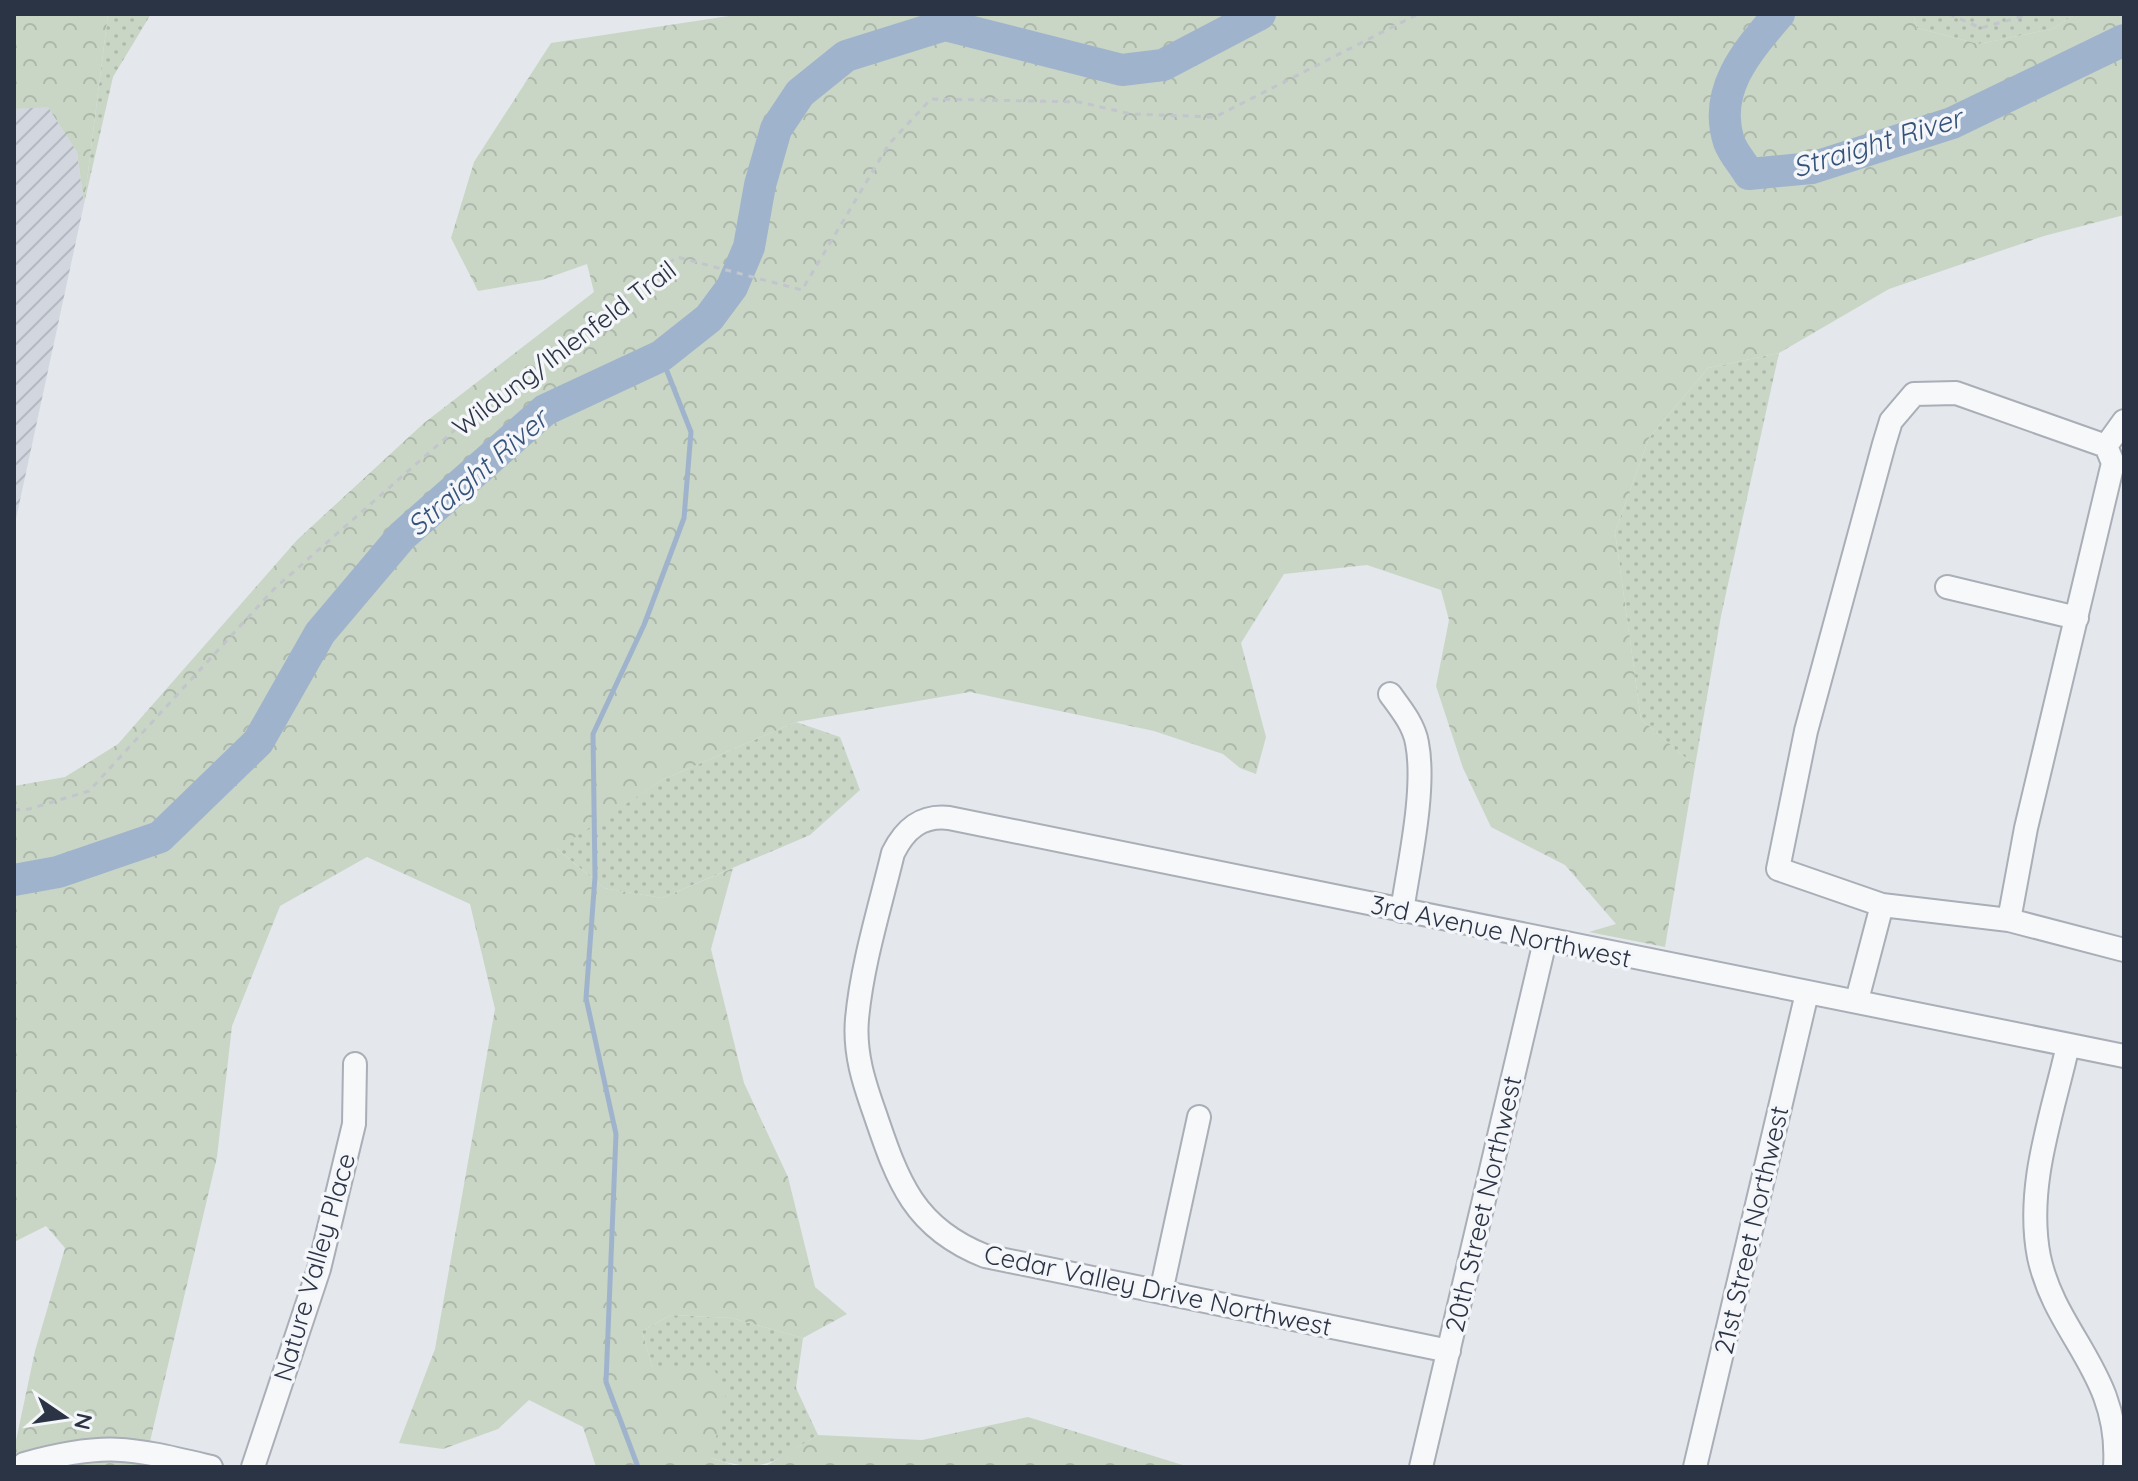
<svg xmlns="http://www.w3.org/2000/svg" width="2138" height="1481" viewBox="0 0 2138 1481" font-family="Quicksand,sans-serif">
  <defs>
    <pattern id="industrial-furrows" width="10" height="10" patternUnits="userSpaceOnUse" patternTransform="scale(2)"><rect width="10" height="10" fill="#d2d6de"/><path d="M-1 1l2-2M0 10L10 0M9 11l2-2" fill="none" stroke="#b4b8c0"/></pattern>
    <pattern id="grass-dots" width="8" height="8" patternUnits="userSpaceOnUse" patternTransform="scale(2)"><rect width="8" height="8" fill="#c9d6c5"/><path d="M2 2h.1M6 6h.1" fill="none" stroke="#adb8ab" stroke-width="1.8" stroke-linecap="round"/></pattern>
    <pattern id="forest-crowns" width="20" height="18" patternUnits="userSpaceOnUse" patternTransform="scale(2)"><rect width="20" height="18" fill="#c9d6c5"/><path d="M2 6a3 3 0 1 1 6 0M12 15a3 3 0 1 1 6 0" fill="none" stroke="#adb8ab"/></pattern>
  </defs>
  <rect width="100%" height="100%" fill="#e4e7ec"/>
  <path fill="url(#industrial-furrows)" d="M48,106L77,152L84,204L14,528V109Z"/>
  <path fill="url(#grass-dots)" d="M108,14H151L113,77L84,204Z
    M1913,14H2076L2052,29L1979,44L1917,28Z
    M1779,353L1721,616L1695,766L1641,719L1615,532L1649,438L1708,368Z
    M796,722L840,737L860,790L810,835L662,898L604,888L556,848L664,779Z
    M671,1315L732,1318L803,1338L796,1388L818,1435C772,1462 766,1475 711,1458L712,1367H652L642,1331Z"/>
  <path fill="url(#forest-crowns)" d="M14,14H108L84,204L77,152L48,107L14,109Z
    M742,14H1913L1917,28L1979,44L2052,29L2076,14H2124V215L2044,236L1889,289L1779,353L1708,368L1649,438L1615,532L1641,719L1695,766L1665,947L1589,932L1616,924L1565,865L1491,827L1463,768L1436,686L1449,620L1441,590L1367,565L1284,574L1241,643L1266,737L1256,774L1240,768L1223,754L1154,731L970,692L796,722L664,779L557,849L604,888L662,898L733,868L711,949L744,1083L788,1177L815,1287L847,1314L803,1338L732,1318L671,1315L642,1331L652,1367H712L727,1390L711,1458L740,1467H596L583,1427L529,1400L498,1429L443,1449L399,1443L435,1349L495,1009L470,904L367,857L280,906L232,1026L217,1157L144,1467H14V1450L35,1351L65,1248L46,1226L14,1242V786L65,777L118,744L297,540L424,423L594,292L587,264L542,280L478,291L451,238L474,162L551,43Z
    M1028,1417L1189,1467H764L818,1435L922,1440Z"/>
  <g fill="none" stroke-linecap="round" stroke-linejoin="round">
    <path stroke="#9fb4cc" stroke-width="5" d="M638,1467L606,1382L616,1134L586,998L595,877L593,734L644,625L684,518L691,432L661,356"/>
    <path stroke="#9fb4cc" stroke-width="32" d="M1779,14C1748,50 1712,90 1729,142C1733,153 1743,164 1749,174L1812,168L1952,123L2124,40
      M14,880L58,872L160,837L258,742L320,633L402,536L545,410L661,356L709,318L732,287L749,247L760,185L776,129L800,93L846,56L945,25L1122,70L1163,65L1260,14"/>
    <g stroke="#a9aeb7" stroke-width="26">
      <path id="minor" d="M2106,446L2124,421
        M1947,587L2077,618
        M1390,694C1401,709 1414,725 1417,743C1426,789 1409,864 1402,911
        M2009,920L2026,828L2113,463L2106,446L1956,393L1914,394L1891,421L1884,444L1806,731L1778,869L1882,905L2009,920L2124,950
        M1857,1000L1882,905
        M2068,1045C2053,1113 2025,1186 2039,1257C2056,1336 2121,1373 2115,1467
        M1161,1292L1199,1117
        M1449,1351L985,1256C914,1228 898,1182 875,1114C864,1083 854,1053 857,1019C862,964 880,907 893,853C905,829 921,815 949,818L2124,1056
        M24,1464C106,1441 131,1448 211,1467
        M253,1467L319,1269L354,1124L355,1064
        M1421,1467L1545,941
        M1695,1467L1807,993"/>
    </g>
    <path stroke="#c2c5cb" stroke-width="3" stroke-dasharray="6 6" stroke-linecap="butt" d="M1949,14L1981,28L2030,14
      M14,810L29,809L89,791L274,589L498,392L677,257L802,290L889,144L931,99L1079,102L1131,114L1215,117L1418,14"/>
    <use href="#minor" stroke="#f7f8fa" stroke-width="22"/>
  </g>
  <g text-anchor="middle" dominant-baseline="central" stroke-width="7" stroke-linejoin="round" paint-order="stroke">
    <g font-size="26" fill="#2b3445" stroke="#f4f6f9">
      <text transform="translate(564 348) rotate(-37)">Wildung/Ihlenfeld Trail</text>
      <text transform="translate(1501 931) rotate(12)">3rd Avenue Northwest</text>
      <text transform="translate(1483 1204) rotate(-77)">20th Street Northwest</text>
      <text transform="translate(1751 1230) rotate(-77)">21st Street Northwest</text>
      <text transform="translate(314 1267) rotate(-74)">Nature Valley Place</text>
      <text transform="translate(1158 1290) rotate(12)">Cedar Valley Drive Northwest</text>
    </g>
    <g font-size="28" font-style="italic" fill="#34527a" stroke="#f4f6f9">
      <text transform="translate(1877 142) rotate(-17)">Straight River</text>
      <text transform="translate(477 472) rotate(-41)">Straight River</text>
    </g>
  </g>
  <rect width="2138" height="1481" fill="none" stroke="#2b3445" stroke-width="32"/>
  <g transform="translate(64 1417) rotate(103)" stroke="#f4f6f9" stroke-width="6" paint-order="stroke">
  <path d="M0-6L14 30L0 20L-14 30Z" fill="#2b3445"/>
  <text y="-12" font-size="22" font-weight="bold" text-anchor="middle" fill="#2b3445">N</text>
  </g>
</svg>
